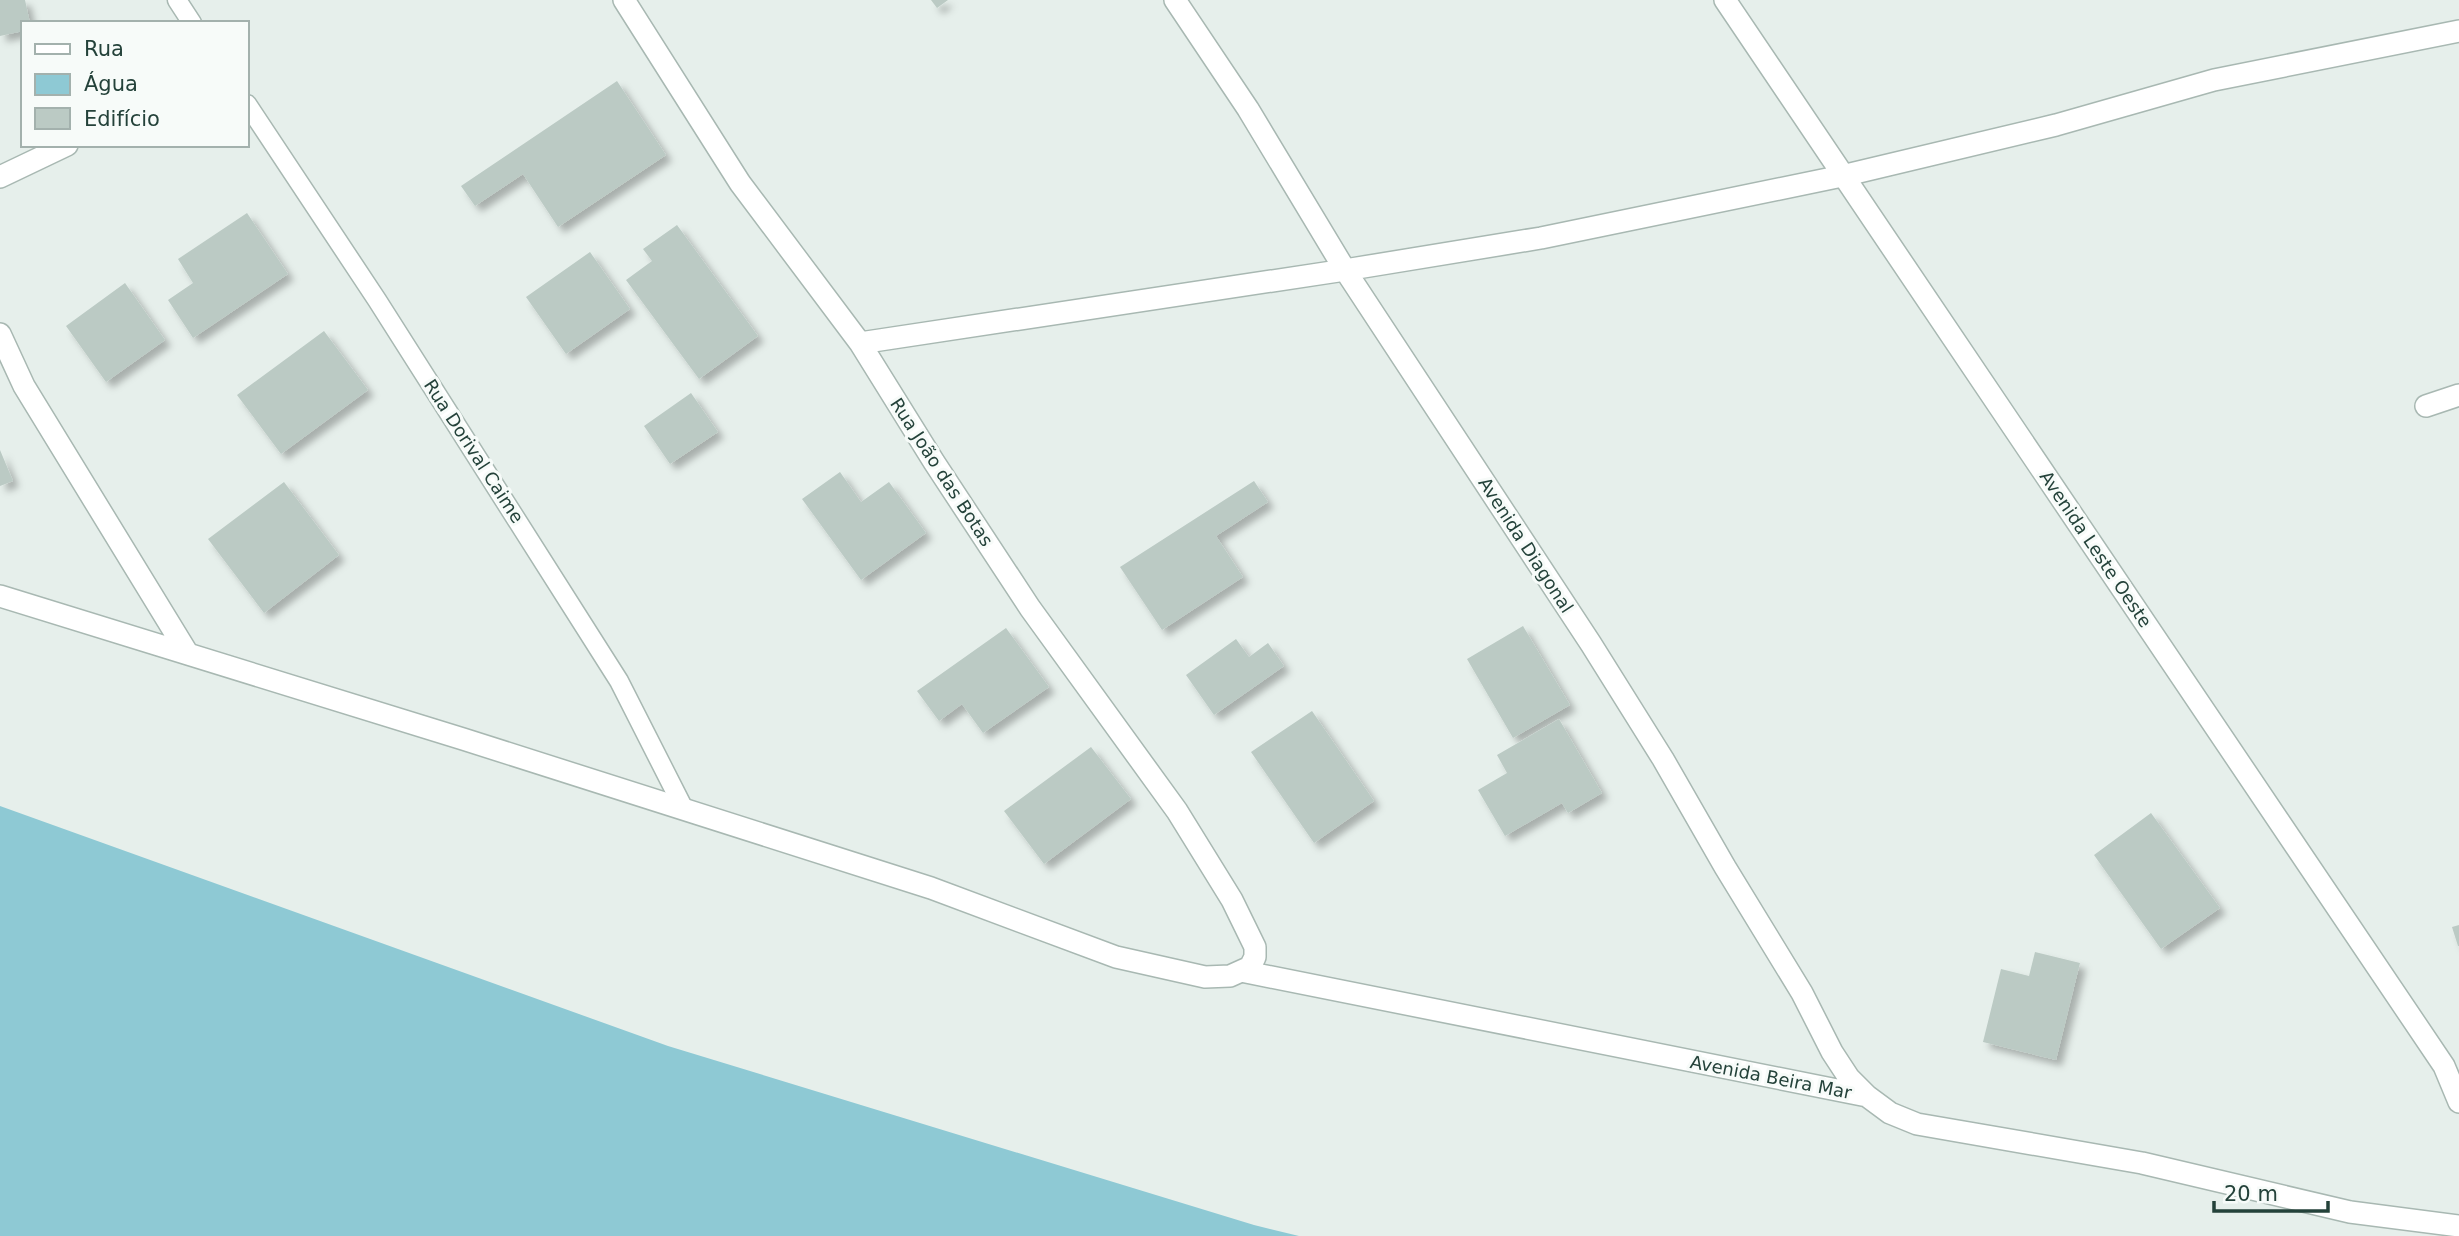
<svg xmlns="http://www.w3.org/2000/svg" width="2459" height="1236" viewBox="0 0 2459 1236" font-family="'DejaVu Sans',sans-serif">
  <defs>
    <filter id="shadow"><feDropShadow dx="6" dy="6" stdDeviation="3.5" flood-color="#0004"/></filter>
  </defs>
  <rect width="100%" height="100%" fill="#e6efeb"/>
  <path fill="#8ec9d4" d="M0,806L668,1046L1254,1225L1299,1236H0Z"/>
  <path fill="#bbcac4" filter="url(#shadow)" d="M0,0H25L30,23H23V31L0,36Z
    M931,0H948L937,8Z
    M617,81L666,155L558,227L523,174L475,206L461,186Z
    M247,213L288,274L193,338L168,300L193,283L178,259Z
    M677,225L758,336L699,379L626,280L652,261L643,249Z
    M590,252L630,309L566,354L526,297Z
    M125,283L165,340L106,382L66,326Z
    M324,331L368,390L281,454L237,395Z
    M691,393L718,432L670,464L644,426Z
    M0,450L13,481L0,486Z
    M840,472L861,502L889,482L926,533L861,580L802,499Z
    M1254,481L1268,502L1216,536L1243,577L1162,630L1120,567Z
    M284,482L339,555L264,613L208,539Z
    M1523,626L1570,705L1513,738L1467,659Z
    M1006,628L1049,687L983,733L962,704L939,721L917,691Z
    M1236,639L1249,657L1268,643L1284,666L1214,715L1186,675Z
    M1312,711L1374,801L1314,843L1251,752Z
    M1559,719L1602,793L1568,813L1562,803L1505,836L1478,790L1507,773L1497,755Z
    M1091,747L1131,799L1044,864L1004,811Z
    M2151,813L2220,908L2161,949L2094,855Z
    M2459,925V946H2458L2452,927Z
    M2035,952L2080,963L2056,1060L1983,1042L2001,969L2029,976Z"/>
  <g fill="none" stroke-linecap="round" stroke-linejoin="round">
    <g stroke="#a8b8b2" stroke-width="21">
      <path id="service" d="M177,0L192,23
        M247,104L377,300L619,681L684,809"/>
    </g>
    <g stroke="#a8b8b2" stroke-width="24">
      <path id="minor" d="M1175,0L1248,109L1345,270L1591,644L1663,759L1725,867L1802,993L1832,1052L1849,1078L1867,1096
        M1725,0L2444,1066L2459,1102
        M0,177L67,145
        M0,334L24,386L188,654
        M860,343L1345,270L1541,238L1842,176L2056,125L2214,80L2459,31
        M2426,406L2459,395
        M0,596L463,739L931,888L1116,957L1205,977L1230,976L1250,967L1255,957V947L1232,900L1177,811L1030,608L934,462L860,343L740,183L624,0
        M1241,971L1867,1096L1890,1113L1917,1124L2142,1163L2350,1212L2459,1226"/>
    </g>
    <use href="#service" stroke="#fff" stroke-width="18"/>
    <use href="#minor" stroke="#fff" stroke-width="21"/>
  </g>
  <g text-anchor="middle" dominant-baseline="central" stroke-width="6" stroke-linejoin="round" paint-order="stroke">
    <g font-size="18" fill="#24423a" stroke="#f7fbf9">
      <text transform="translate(474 451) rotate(57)">Rua Dorival Caime</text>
      <text transform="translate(942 472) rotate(57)">Rua João das Botas</text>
      <text transform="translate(1526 545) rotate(57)">Avenida Diagonal</text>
      <text transform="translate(2096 549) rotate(56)">Avenida Leste Oeste</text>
      <text transform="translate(1771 1077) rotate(11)">Avenida Beira Mar</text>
    </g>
  </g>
  <rect x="21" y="21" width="228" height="126" fill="#f7fbf9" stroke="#a3b1ad" stroke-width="2"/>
  <rect x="35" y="44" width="35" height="10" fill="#ffffff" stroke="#a3b1ad" stroke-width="2"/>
  <text x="84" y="56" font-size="21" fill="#24423a">Rua</text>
  <rect x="35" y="74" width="35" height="21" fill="#8ec9d4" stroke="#a3b1ad" stroke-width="2"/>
  <text x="84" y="91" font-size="21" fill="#24423a">Água</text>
  <rect x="35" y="108" width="35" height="21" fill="#bbcac4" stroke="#a3b1ad" stroke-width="2"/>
  <text x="84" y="126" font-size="21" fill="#24423a">Edifício</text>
  <path d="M2214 1201v10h114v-10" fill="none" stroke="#24423a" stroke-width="3.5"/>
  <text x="2224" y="1201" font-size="21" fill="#24423a" stroke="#f7fbf9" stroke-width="5" paint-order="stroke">20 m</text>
</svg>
